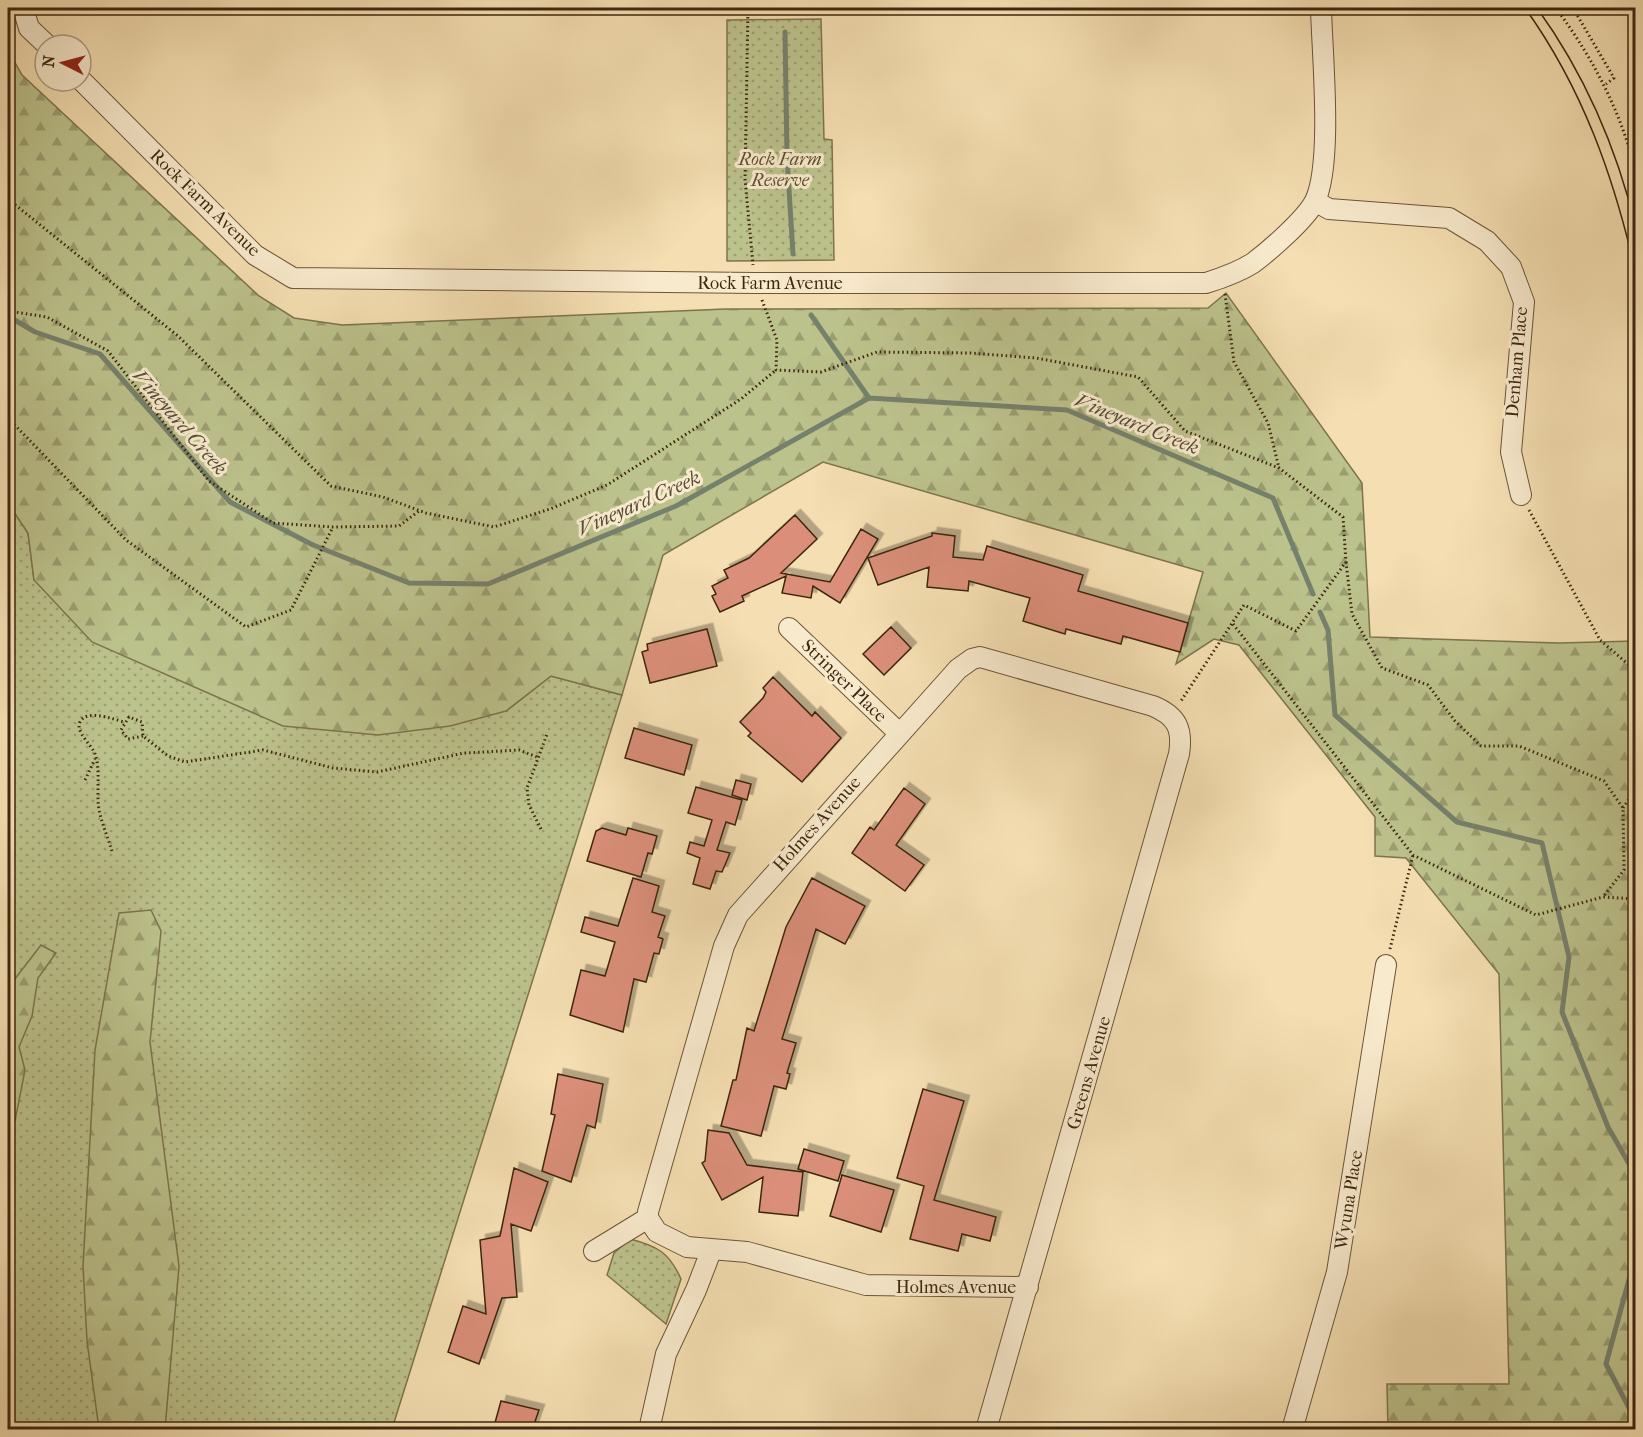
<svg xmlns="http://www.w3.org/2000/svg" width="1643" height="1437" viewBox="0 0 1643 1437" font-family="'IM FELL French Canon',serif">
  <defs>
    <pattern id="grass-dots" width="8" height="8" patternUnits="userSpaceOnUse" patternTransform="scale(1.5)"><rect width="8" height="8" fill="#bcc28c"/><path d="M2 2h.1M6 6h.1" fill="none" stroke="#9a9e71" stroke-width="1.8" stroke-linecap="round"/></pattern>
    <pattern id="forest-firs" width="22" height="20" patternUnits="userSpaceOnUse" patternTransform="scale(1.5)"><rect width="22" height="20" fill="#bcc28c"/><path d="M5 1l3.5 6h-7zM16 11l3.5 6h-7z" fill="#9a9e71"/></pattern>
    <filter id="shadow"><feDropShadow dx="5.5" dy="-5.5" stdDeviation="0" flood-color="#0004"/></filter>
  </defs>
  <rect width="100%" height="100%" fill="#f5dfb2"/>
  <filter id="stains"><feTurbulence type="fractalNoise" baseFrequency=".00333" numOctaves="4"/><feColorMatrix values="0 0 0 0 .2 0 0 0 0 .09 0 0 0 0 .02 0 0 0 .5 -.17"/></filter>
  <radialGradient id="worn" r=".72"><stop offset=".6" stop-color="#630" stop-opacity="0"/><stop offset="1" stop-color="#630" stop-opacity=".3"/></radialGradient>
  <path fill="url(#grass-dots)" stroke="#7d744e" stroke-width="1.5" d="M821,19L824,139L832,140L834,260L727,261V20Z
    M8,503L28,533L34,580L506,711L551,676L622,695L392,1429H8Z
    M630,1239C657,1246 669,1252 681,1279L666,1324L607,1275L614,1253Z"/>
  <path fill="url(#forest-firs)" stroke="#7d744e" stroke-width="1.5" d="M8,50L22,75L259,296L294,318L342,325L726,309L1208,308L1226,293L1362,483L1370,637L1559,643L1635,641V1429H1388L1387,1384H1509L1499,974L1406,858L1375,856V817L1239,645L1214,639L1176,664L1203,572L823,462L663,555L622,695L551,676L506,711L450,726L378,735L283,726L92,642L34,580L28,533L8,503Z
    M151,910L161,931L150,1042L179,1266L165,1429H99L87,1341L83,1266L95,1050L119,913Z
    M41,945L56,953L38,978L32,1016L19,1047L25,1070L15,1121L8,1128V988Z"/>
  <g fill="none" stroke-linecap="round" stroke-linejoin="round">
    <path stroke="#76816d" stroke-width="5" d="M785,32L787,157L793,254
      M811,315L869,398
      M8,316L35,332L100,354L230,502L313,545L409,583L488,584L676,506L869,398L1067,410L1273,498L1313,594
      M1320,612L1328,630L1335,715L1457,822L1542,843L1569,957L1562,1012L1608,1127L1636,1176
      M1636,1254L1606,1364L1636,1421"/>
  </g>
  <path fill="#db8f7a" stroke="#3e270f" stroke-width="1.5" filter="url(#shadow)" d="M795,515L817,539L781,573L830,582L861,529L878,539L840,603L813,586L811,598L782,593L786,576L742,596L744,601L720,612L712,596L716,594L712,586L728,578L724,570L749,558Z
    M932,533L955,536L953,557L983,560L987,546L1083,575L1078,591L1188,623L1180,652L1123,636L1121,644L1066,629L1065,634L1023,621L1030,598L969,581L968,591L927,587L929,567L878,585L868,558L932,536Z
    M891,627L911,648L884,675L863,654Z
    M707,629L717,666L650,683L642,652L648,650L647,644Z
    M773,677L812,716L815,712L841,738L802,782L748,736L751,733L740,722L763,698L766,692L763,688Z
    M634,728L692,745L684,775L625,758Z
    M736,780L751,784L747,800L732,795Z
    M696,787L742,800L735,825L726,822L717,850L730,853L722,872L716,871L710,889L693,884L700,858L687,853L690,842L704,846L712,820L688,813Z
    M904,788L925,804L896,845L924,865L905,891L852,853L870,827L874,830Z
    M602,828L626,835L628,828L657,836L652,854L648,853L641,877L587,861L596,831Z
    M633,878L659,886L652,912L665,916L658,937L663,939L659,954L654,953L646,982L634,979L623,1032L570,1015L581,970L605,976L615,942L581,932L585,917L618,926Z
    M812,878L865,906L845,944L816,929L782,1039L796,1043L787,1073L790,1074L786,1089L774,1086L761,1136L721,1126L733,1080H736L747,1028L754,1031L786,927Z
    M558,1074L603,1084L595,1128L587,1125L571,1182L542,1171L555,1115L551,1114Z
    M923,1089L964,1101L934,1200L996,1217L990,1241L962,1234L958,1251L910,1239L924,1186L897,1178Z
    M708,1130L729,1133L747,1165L803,1172L798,1216L759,1212L763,1177L722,1200L702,1163L705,1161Z
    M804,1149L844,1161L838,1181L798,1169Z
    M514,1168L548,1182L531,1231L511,1224L517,1297L502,1298L479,1364L448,1352L463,1306L486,1314L480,1240L500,1236Z
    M842,1175L894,1190L881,1232L830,1216Z
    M501,1401L539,1410L532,1430H493Z"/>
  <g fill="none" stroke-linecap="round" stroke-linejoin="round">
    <g stroke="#6c5538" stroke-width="22">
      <path id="street" d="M23,8L29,28L47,45
        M81,80L255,255L293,278L755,283H1206C1222,278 1239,272 1253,263C1269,251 1306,219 1315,201C1333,163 1322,53 1321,8
        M1315,201L1329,209L1449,218L1487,241L1511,267L1524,302L1511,452L1521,495
        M789,628L899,733
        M594,1251L648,1218
        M649,1430L666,1354L696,1290L711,1251
        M986,1430L1179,754C1183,729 1177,716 1153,706L980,657L972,659L958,669L738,915L724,946L648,1212V1218L657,1232L687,1247L747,1252L866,1285L1028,1287
        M1292,1430L1337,1272L1386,965"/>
    </g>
    <path stroke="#3e270f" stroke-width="3" stroke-dasharray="1.5 3" stroke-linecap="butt" d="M748,8L745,179L753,265
      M1556,8C1594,60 1619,108 1636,171
      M1573,8L1614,78L1606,84
      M8,199L178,336L331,486L383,497L426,513L494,527L550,509L607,485L741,399L776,370
      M8,212L15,207
      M1225,294L1234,362L1268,423L1279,468
      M762,300L777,340L776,370L821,372L877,352L970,353L1036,358L1138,377L1185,431L1279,468L1343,517L1346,562L1296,631L1244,605L1181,701
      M8,311L47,317L108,351L209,481L273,523L333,527L399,526L419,511
      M8,418L126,540L246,627L291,610L333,527
      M1529,510L1600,640L1636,671
      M1346,562L1352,614L1382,668L1428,685L1455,721L1481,746H1519L1604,781L1623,808L1624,870L1603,897
      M1233,624L1413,855L1536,915L1603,897L1636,899
      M143,736L128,739L121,730L129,717L142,722L143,736L168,756L185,762L263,750L333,768L377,772L464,753L519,750L537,757
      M85,780L95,759
      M1623,808L1636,788
      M541,829L529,805L527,788L547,734
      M112,851C108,838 102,824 99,810C96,792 101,772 95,754C92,745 75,732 80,722C86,709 113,719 124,722
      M1390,949L1413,855"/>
    <use href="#street" stroke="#f8eacd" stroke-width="20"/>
    <path stroke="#3e270f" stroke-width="1.5" d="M1525,8C1583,89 1614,177 1636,274
      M1537,8C1584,73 1617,149 1636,228"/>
  </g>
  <g text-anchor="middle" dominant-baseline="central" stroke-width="6" stroke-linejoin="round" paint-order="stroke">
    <g font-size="18" font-style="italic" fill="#5e4e2e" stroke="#f8eacd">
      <text x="780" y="159">Rock Farm<tspan x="780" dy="21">Reserve</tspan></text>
    </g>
    <g font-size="18" fill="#3e270f" stroke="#f8eacd">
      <text transform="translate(205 203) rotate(44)">Rock Farm Avenue</text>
      <text x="770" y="283">Rock Farm Avenue</text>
      <text transform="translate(1517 362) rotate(-85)">Denham Place</text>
      <text transform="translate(844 681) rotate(44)">Stringer Place</text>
      <text transform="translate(817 824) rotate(-48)">Holmes Avenue</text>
      <text transform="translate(1089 1073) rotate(-74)">Greens Avenue</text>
      <text transform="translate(1349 1200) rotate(-81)">Wyuna Place</text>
      <text x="956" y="1287">Holmes Avenue</text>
    </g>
    <g font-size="20" font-style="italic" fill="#564c36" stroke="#f8eacd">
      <text transform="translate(180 422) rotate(49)">Vineyard Creek</text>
      <text transform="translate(1137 424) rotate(22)">Vineyard Creek</text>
      <text transform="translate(639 503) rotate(-24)">Vineyard Creek</text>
    </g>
  </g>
  <rect width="1643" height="1437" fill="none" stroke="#f5dfb2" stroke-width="30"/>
  <rect x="9" y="9" width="1625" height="1419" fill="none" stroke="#3e270f" stroke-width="3"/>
  <rect x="15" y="15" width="1613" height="1407" fill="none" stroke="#3e270f" stroke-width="1.5"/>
  <g transform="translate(63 63) rotate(276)"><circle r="28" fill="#f8eacd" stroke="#ae9c81" stroke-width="1.5"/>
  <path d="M0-4.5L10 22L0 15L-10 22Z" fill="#8f2418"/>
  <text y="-9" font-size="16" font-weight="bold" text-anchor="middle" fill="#3e270f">N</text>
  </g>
  <rect width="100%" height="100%" filter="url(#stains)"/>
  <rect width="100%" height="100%" fill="url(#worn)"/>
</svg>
